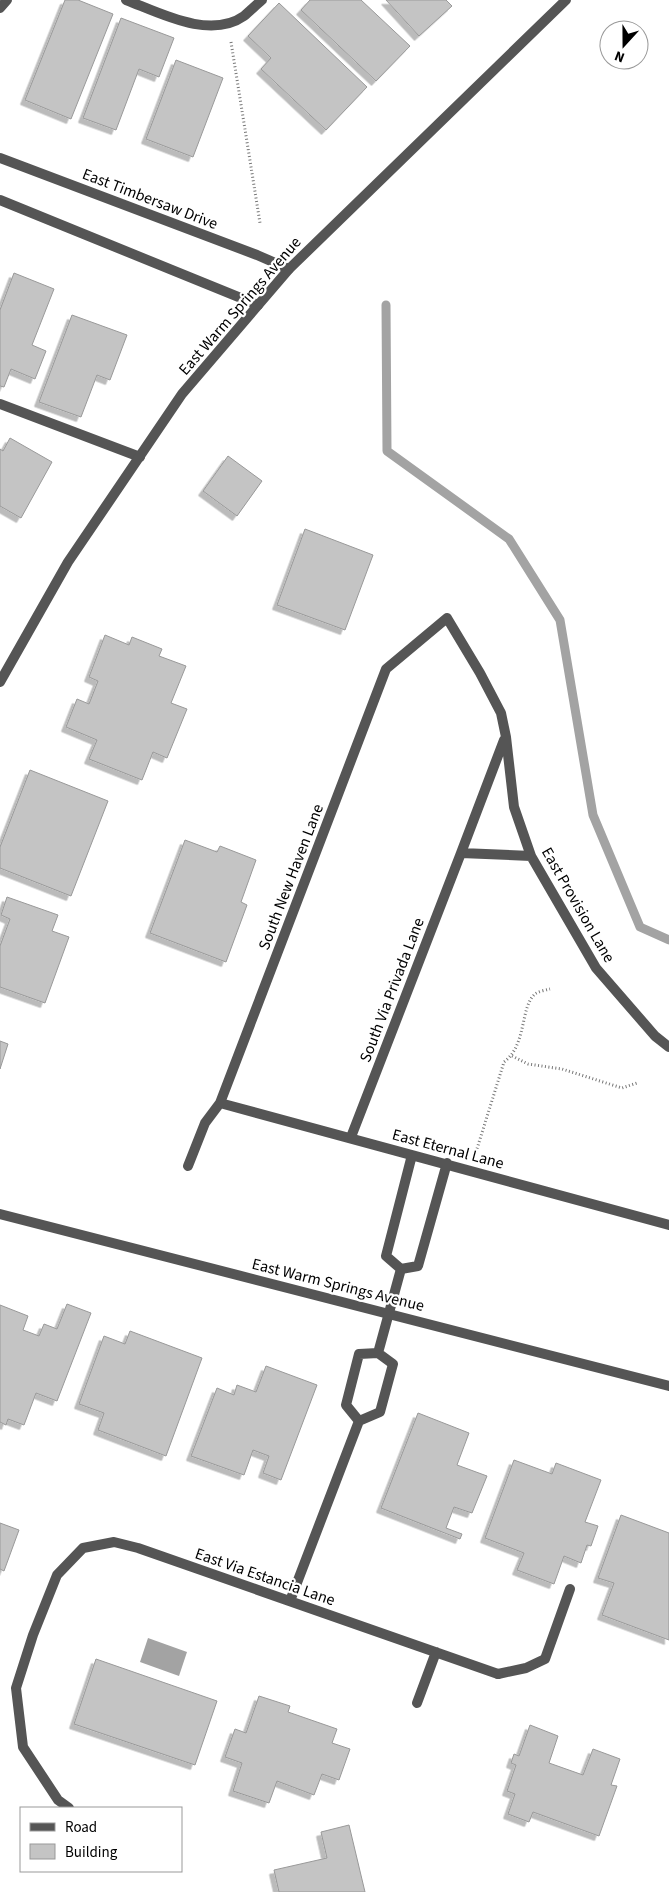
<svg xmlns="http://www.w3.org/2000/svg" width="669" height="1892" viewBox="0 0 669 1892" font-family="'Source Sans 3',sans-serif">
  <defs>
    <filter id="shadow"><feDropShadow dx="-4.5" dy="4.5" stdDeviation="0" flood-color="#0004"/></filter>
  </defs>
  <rect width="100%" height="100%" fill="#fff"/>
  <path fill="#a3a3a3" d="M148,1638L187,1652L179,1676L140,1662Z"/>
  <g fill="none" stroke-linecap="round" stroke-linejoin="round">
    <path stroke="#a3a3a3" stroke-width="9" d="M386,305L387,451L509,539L560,620L593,815L640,927L669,940"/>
  </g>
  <path fill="#c4c4c4" stroke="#999" filter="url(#shadow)" d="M65,0H78L113,14L71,119L25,100Z
    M310,0H361L410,46L376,81L301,10Z
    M386,0H446L452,6L419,36Z
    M279,3L367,87L326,130L261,69L271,58L248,36Z
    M121,18L174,38L159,77L139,69L116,130L83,118Z
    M176,60L223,78L193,157L146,139Z
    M14,273L54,289L32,345L46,351L35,379L11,369L4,387L0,386V310Z
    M72,315L127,335L110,380L97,375L81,417L39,402Z
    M10,438L52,462L21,518L0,506V449L3,451Z
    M228,456L262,481L237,516L203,491Z
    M305,529L373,555L345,630L277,605Z
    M105,635L129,645L132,637L162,649L159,656L186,666L171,703L187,709L167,758L153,752L142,780L89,759L97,740L66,727L77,699L89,704L98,681L89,677Z
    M30,770L108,801L71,896L0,868V847Z
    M185,840L217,852L220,846L256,860L241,902L247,905L226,962L150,933Z
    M7,897L58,915L52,931L69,937L45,1003L0,987V946L10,919L1,915Z
    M0,1041L8,1044L0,1069Z
    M67,1304L91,1313L57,1401L36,1393L24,1425L8,1419L6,1425L0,1422V1305L28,1316L23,1330L39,1336L44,1324L57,1329Z
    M130,1331L202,1358L166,1456L98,1430L104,1413L79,1404L104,1336L125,1344Z
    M266,1366L317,1385L281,1480L263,1473L269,1456L253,1450L244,1475L191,1456L217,1388L234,1395L237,1385L256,1392Z
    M418,1413L469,1433L457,1465L487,1476L472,1513L454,1507L446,1528L462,1534L460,1539L381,1508Z
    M514,1460L552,1474L556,1463L601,1480L585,1522L598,1526L591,1546L587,1545L581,1563L564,1556L554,1584L517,1570L524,1553L485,1538Z
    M621,1515L669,1533V1640L602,1615L614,1583L598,1578Z
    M0,1523L19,1530L4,1571L0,1569Z
    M96,1659L217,1701L195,1765L74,1724Z
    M259,1696L290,1706L288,1712L337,1729L332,1743L350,1749L339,1780L322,1774L314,1795L277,1781L269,1803L233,1791L242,1763L225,1757L235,1729L246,1733Z
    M530,1725L558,1736L549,1763L583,1775L593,1749L620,1759L611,1785L617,1786L599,1836L533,1812L529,1822L508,1814L515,1794L507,1791L516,1765L511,1763L514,1754L519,1756Z
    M349,1825L365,1892H279L274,1870L327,1858L321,1832Z"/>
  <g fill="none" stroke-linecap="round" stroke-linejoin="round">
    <path stroke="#777" stroke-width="3" stroke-dasharray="1 2.5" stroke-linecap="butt" d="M231,42L260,223
      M512,1056L528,1064L562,1069L622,1088L637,1083
      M476,1152L504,1062C527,1045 520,1007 535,994C539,991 546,990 550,989"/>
    <path stroke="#555" stroke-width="10" d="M126,0C160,13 210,40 244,16C250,11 256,5 262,0
      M0,404L140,457
      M498,1674L526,1668L545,1659L570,1589"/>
    <path stroke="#555" stroke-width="10" d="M0,8L7,0
      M0,158L257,255L289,269
      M0,200L258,305
      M504,740L461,853L531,856
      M220,1103L669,1225
      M351,1137L461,853
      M412,1155L386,1256L401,1269L418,1266L447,1163
      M188,1166L205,1123L220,1103L386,669L447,618L480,673L501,713L506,737L514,807L531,856L596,968L655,1036L669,1047
      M378,1353L393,1364L380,1412L359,1421L346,1405L359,1354Z
      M378,1353L401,1269
      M290,1601L359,1421
      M417,1703L436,1652
      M69,1808L58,1800L23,1747L16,1688L33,1635L57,1575L83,1548L114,1542L138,1548L498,1674"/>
    <path stroke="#555" stroke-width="10" d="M0,682L68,562L182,394L289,269L566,0
      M0,1214L669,1386"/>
  </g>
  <g text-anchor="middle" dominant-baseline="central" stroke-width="4.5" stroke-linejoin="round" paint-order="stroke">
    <g font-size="16" fill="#000" stroke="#fff">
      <text transform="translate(150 199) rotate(21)">East Timbersaw Drive</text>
      <text transform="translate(240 306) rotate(-49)">East Warm Springs Avenue</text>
      <text transform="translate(291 877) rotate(-69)">South New Haven Lane</text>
      <text transform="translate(578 905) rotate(60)">East Provision Lane</text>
      <text transform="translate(392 990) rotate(-69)">South Via Privada Lane</text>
      <text transform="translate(448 1149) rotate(15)">East Eternal Lane</text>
      <text transform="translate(338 1285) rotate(14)">East Warm Springs Avenue</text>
      <text transform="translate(265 1577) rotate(19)">East Via Estancia Lane</text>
    </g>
  </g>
  <rect x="20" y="1807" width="162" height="65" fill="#ffffff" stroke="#999999"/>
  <rect x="30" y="1823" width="25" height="8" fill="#555555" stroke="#999999"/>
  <text x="65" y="1832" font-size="15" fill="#000000">Road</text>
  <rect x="30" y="1844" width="25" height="15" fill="#c4c4c4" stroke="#999999"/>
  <text x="65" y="1857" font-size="15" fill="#000000">Building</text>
  <g transform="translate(624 45) rotate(201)"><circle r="24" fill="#ffffff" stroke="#999999"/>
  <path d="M0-4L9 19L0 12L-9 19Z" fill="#000000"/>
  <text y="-8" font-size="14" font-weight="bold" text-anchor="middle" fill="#000000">N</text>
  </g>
</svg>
